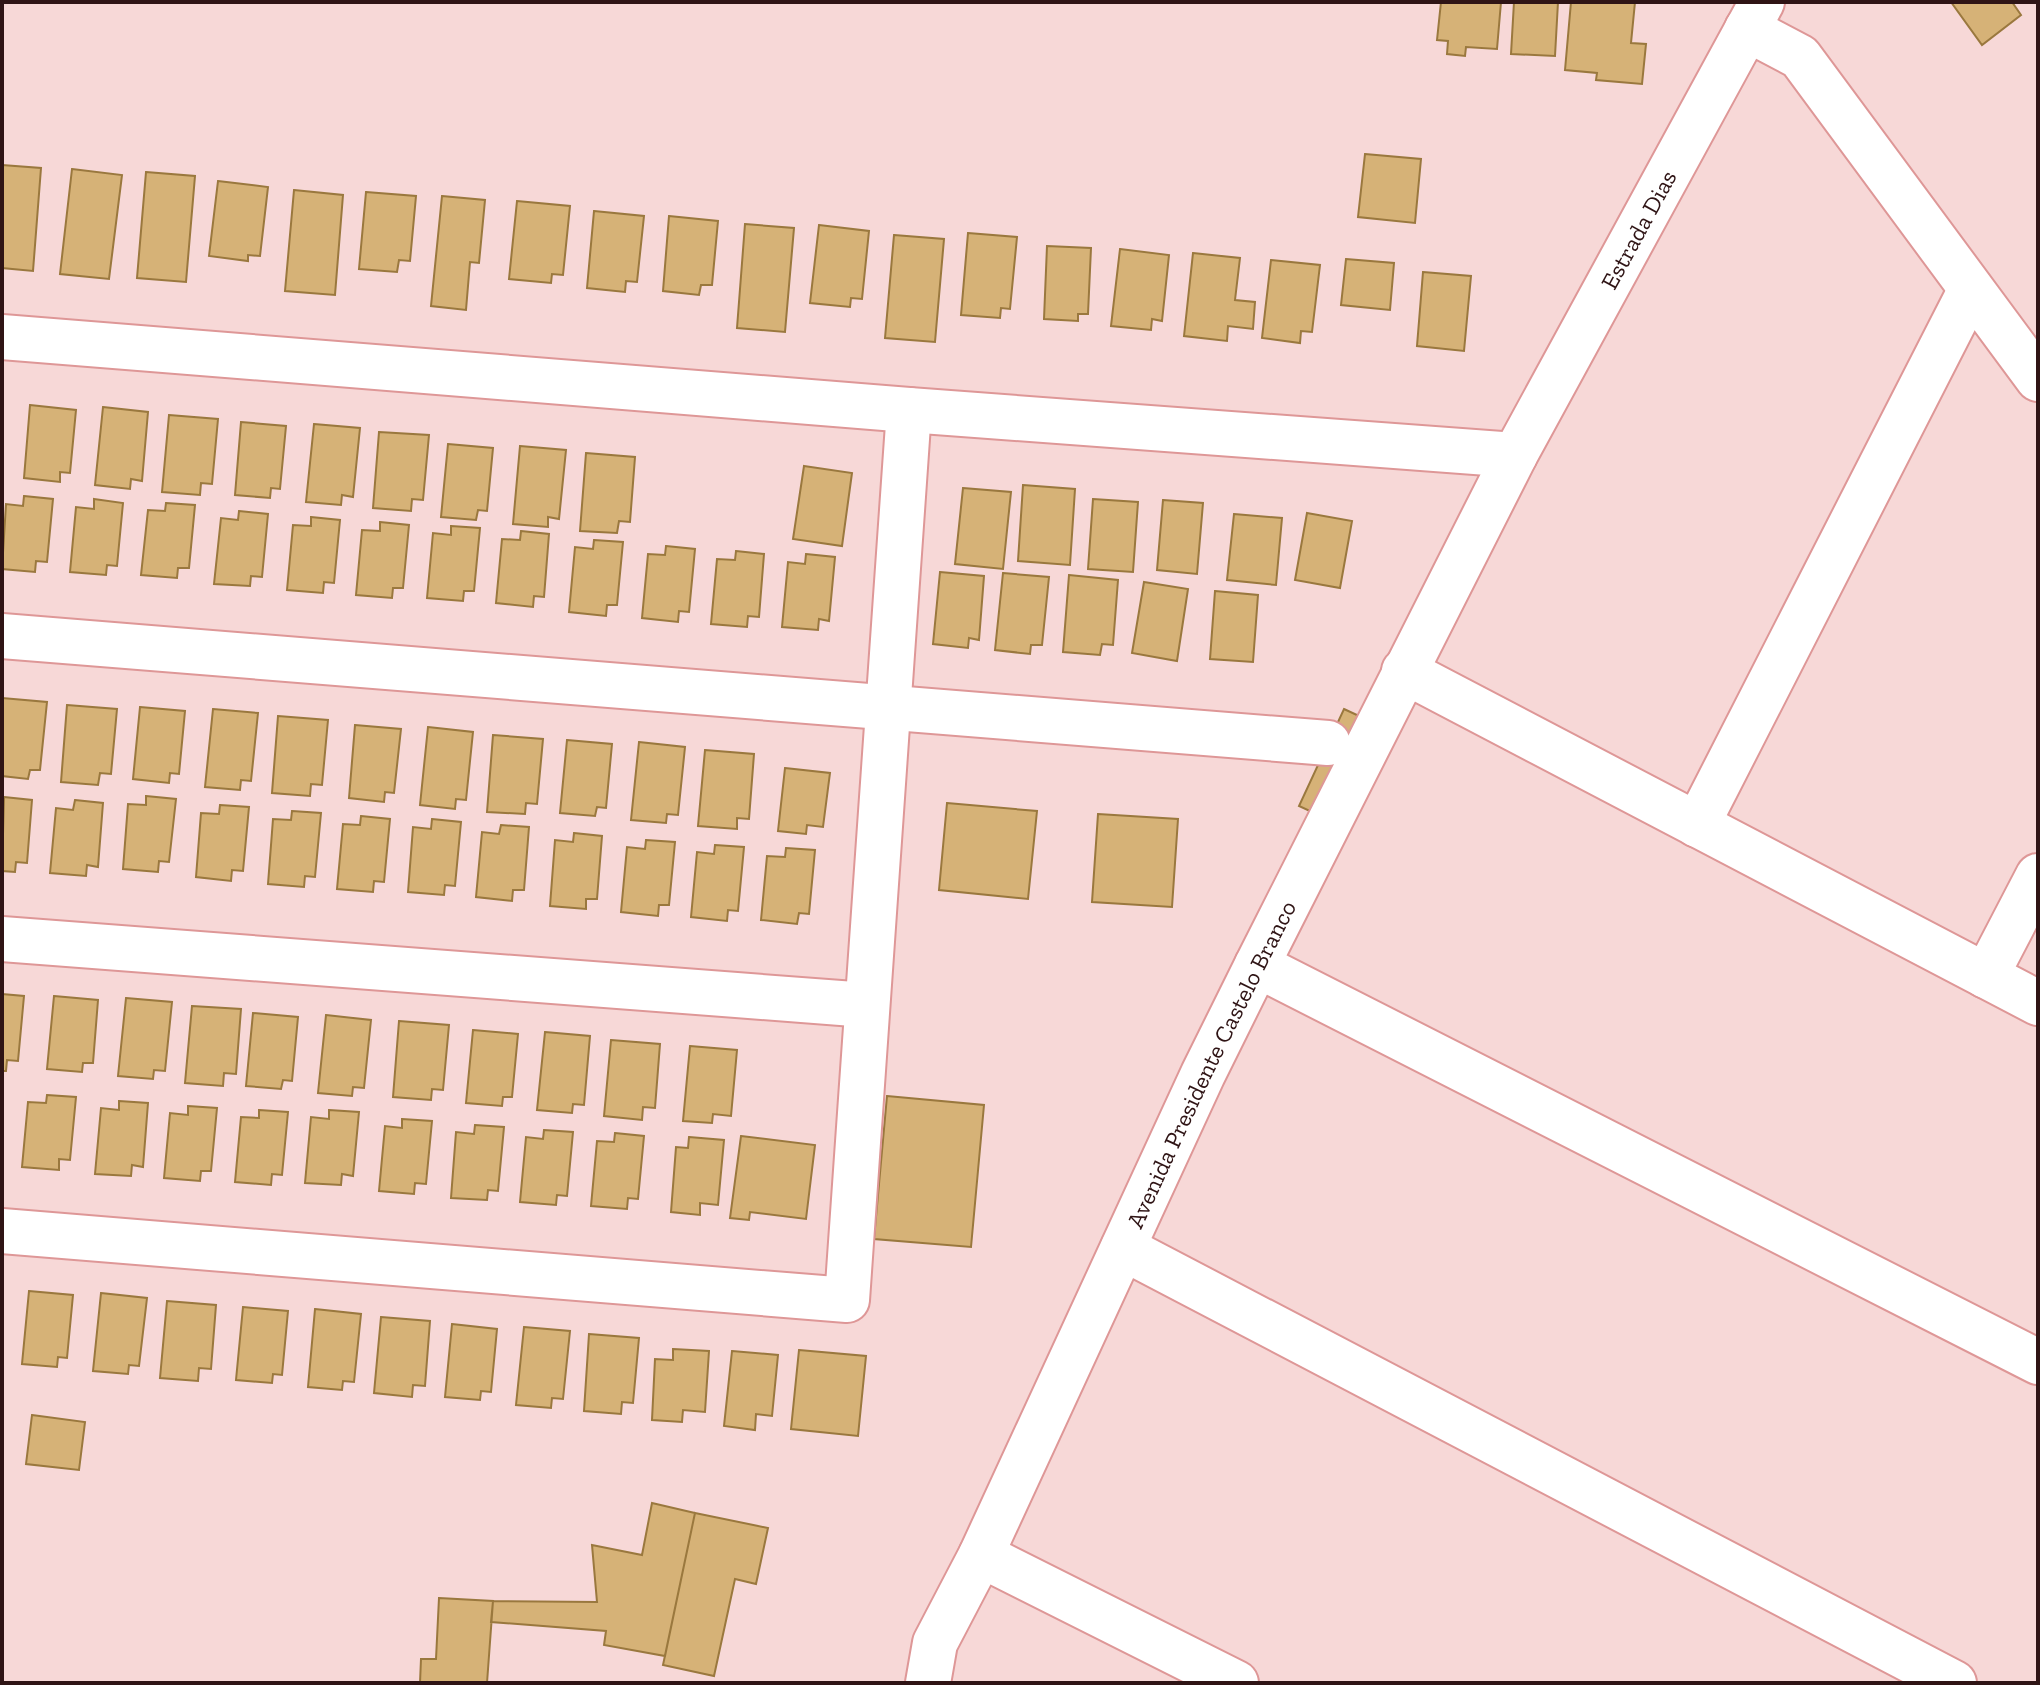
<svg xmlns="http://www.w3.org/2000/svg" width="2040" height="1685" viewBox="0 0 2040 1685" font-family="'Zilla Slab',serif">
  <rect width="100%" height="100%" fill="#f7d8d7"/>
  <path fill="#d6b277" stroke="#9a783e" stroke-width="2" d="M1441,2H1501L1497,49L1466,47L1465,56L1447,54L1448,41L1437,40Z
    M1514,2H1558L1555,56L1511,54Z
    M1571,2H1635L1631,43L1646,44L1642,84L1596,80L1597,73L1565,70Z
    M1951,2H2012L2021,15L1982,45Z
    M1365,154L1421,159L1415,223L1358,217Z
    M2,165L41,168L33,271L2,268Z
    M72,169L122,175L109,279L60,274Z
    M146,172L195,176L186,282L137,278Z
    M218,181L268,187L260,256L248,255V261L209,256Z
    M294,190L343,195L335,295L285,291Z
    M366,192L416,196L410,261L399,260L397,272L359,269Z
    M442,196L485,200L479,263L470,262L466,310L431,306Z
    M517,201L570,206L563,275L552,274L551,283L509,279Z
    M594,211L644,216L637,282L626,281L625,292L587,288Z
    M669,216L718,221L712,285H701L699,295L663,291Z
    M745,224L794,228L785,332L737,328Z
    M819,225L869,231L862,299L851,298L850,307L810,303Z
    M968,233L1017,237L1010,309L1001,308L1000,318L961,315Z
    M894,235L944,239L935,342L885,338Z
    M1047,246L1091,248L1088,314H1078V321L1044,319Z
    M1120,249L1169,255L1162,321L1152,319L1151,330L1111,326Z
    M1193,253L1240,258L1235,300L1255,302L1253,329L1228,326L1227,341L1184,336Z
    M1346,259L1394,263L1390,310L1341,305Z
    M1271,260L1320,265L1312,332L1301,331L1300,343L1262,338Z
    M1423,272L1471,276L1464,351L1417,346Z
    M30,405L76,410L70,473L60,472V482L24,478Z
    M103,407L148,412L142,481L131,479L130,489L95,485Z
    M169,415L218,419L212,484L201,483L200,495L162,492Z
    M241,422L286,426L280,489L271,488L270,498L235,495Z
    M314,424L360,428L353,497L342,495L341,505L306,502Z
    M379,432L429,435L423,500L412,499L411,511L373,508Z
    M448,444L493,448L487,511L478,510L476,520L441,517Z
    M520,446L566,450L559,519L548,517V527L513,524Z
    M586,453L635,457L630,522L619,521L617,533L580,531Z
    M804,466L852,473L842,546L793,539Z
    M1023,485L1075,489L1070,565L1018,561Z
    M963,488L1011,492L1003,569L955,564Z
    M24,496L53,499L47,562L36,561L35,572L2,569L6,504L23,506Z
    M94,499L123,503L117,566L107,565L106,575L70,572L76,507L94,509Z
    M1093,499L1138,502L1133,572L1088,569Z
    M1163,500L1203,503L1197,574L1157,570Z
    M166,503L195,505L189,568H178L177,578L141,575L148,510L165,511Z
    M239,511L268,514L262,577L251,576L250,586L214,584L221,518L238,520Z
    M1307,513L1352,521L1340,588L1295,580Z
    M1234,514L1282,518L1276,585L1227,580Z
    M311,517L340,520L334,583L324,582L323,593L287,590L293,525L311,526Z
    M380,522L409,525L403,588H393L392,598L356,595L362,530L380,531Z
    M451,526L480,528L474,591H464L463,601L427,598L433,533L451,535Z
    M521,531L549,534L544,597L534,596L533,607L496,603L502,539L520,540Z
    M594,540L623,542L617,605H607L606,616L569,612L575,547L593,549Z
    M666,546L695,549L689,612L679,611L678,622L642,618L648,554L665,555Z
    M736,551L764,554L759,617L748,616L747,627L711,624L717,559L735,560Z
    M806,554L835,557L829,621L819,619L818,630L782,627L788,562L805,564Z
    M940,572L984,576L979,640L969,638L968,648L933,644Z
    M1003,573L1049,577L1042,645H1031L1030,654L995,650Z
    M1069,575L1118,580L1113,645L1102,644L1100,655L1063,652Z
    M1144,582L1188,589L1177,661L1132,653Z
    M1215,591L1258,595L1253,662L1210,659Z
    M2,698L47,702L40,770H30L28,779L2,776Z
    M67,705L117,709L111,774L100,773L98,785L61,782Z
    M140,707L185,711L179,774L170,773L169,783L133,779Z
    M213,709L258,713L251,781L241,780L240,790L205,787Z
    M1344,709L1372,722L1327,819L1299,806Z
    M278,716L328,720L322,785L311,784L310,796L272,793Z
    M355,725L401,729L394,793L385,792L384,802L349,798Z
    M428,727L473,732L466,800L456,799L455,809L420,805Z
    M493,735L543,739L537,804L526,803L525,814L487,812Z
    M567,740L612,744L606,808L597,807L595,816L560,813Z
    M639,742L685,747L678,815L667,814L666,823L631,820Z
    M705,750L754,754L749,819L737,818V829L698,826Z
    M785,768L830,773L823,827L807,825L806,834L778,831Z
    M146,796L176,799L169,862L159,861L158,872L123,869L128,804L146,805Z
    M4,797L32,800L27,863L16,862L15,872L2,871Z
    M75,800L103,803L98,867L87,865L86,876L50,873L56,808L73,810Z
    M947,803L1037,811L1028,899L939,890Z
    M220,805L249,807L243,871L232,870L231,881L196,877L201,813L219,814Z
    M292,811L321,813L315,877L305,876L304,887L268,884L273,819L291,820Z
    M1098,814L1178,819L1172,907L1092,902Z
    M361,816L390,819L384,882L374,881L373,892L337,889L343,824L360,825Z
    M432,819L461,822L455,886L445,885L444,895L408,892L413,827L431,829Z
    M501,825L529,827L524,890H513L512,901L476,897L482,832L499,834Z
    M574,833L602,836L597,899H586V909L550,906L555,840L573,842Z
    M646,840L675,842L669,905H659L658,916L621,912L627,847L645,849Z
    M715,845L744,847L738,911L728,910L727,921L691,917L697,852L714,854Z
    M786,848L815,850L809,914L799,913L797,924L761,920L767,856L785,857Z
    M2,994L24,996L18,1061L7,1060L6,1071H2Z
    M54,996L98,1000L93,1063H83L82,1072L47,1069Z
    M126,998L172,1002L165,1071L154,1070L153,1079L118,1076Z
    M192,1006L241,1009L236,1074L224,1073L223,1086L185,1083Z
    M253,1013L298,1017L292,1081L283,1080L281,1089L246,1086Z
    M326,1015L371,1020L364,1088L353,1087L352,1096L318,1093Z
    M399,1021L449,1025L443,1090L432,1089L431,1100L393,1097Z
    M473,1030L518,1034L512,1097H503L502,1106L466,1103Z
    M545,1032L590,1036L584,1105L573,1104L572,1113L537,1110Z
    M611,1040L660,1044L655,1108L643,1107L642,1120L604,1116Z
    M690,1046L737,1050L731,1116L713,1114L712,1123L683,1121Z
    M47,1095L76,1097L70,1160L59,1159V1170L22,1167L28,1102L46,1103Z
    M887,1096L984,1105L971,1247L874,1239Z
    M119,1101L148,1103L143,1167L132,1165L131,1176L95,1174L101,1108L119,1110Z
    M188,1106L217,1108L211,1171H201L200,1181L164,1178L170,1113L188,1115Z
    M259,1110L288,1112L282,1175L272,1174L271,1185L235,1182L241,1117L259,1118Z
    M329,1110L359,1112L353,1176L342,1174L341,1185L305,1183L311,1117L329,1119Z
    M402,1119L432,1121L426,1184L415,1183L414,1194L379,1191L385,1126L402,1128Z
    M475,1125L504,1127L498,1191L488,1190L487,1200L451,1198L456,1132L474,1134Z
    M544,1130L573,1132L567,1196L557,1195L556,1205L520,1202L526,1137L543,1139Z
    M615,1133L644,1136L638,1199L628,1198L627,1209L591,1206L597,1141L614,1142Z
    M741,1136L815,1145L806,1219L750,1212L749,1220L730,1218Z
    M689,1137L724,1140L718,1205L700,1203V1215L671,1212L676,1147L688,1148Z
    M29,1291L73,1295L67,1358L58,1357L57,1367L22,1364Z
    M101,1293L147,1298L139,1366L129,1365L128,1374L93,1371Z
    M167,1301L216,1305L211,1369L199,1368L198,1381L160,1378Z
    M243,1307L288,1311L282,1375L273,1374L272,1383L236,1380Z
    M315,1309L361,1314L354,1382L343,1381L342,1390L308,1387Z
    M381,1317L430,1321L425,1386L413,1385L412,1397L374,1393Z
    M452,1324L497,1329L491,1392L481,1391L480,1400L445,1397Z
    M524,1327L570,1331L563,1399L552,1398L551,1408L516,1405Z
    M589,1334L639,1338L633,1403L622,1402L621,1414L584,1411Z
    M673,1349L709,1351L705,1412L683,1410L682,1422L652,1420L655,1359L673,1360Z
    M799,1350L866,1356L858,1436L791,1429Z
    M732,1351L778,1355L772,1416L756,1414L755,1430L724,1426Z
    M32,1415L85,1422L79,1470L26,1464Z
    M652,1503L695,1513L665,1656L604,1645L606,1631L491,1622L493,1601L597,1602L592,1545L642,1555Z
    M695,1513L768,1528L756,1584L735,1579L714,1676L663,1665Z
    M439,1598L493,1601L487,1683H420L421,1659H436Z"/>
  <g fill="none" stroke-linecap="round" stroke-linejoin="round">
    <g stroke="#de9797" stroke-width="48">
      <g id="minor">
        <path d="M1747,29L1800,57L2038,379"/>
        <path d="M2,337L909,410L1515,455"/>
        <path d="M2,636L1328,743"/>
        <path d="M1404,671L2038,1003"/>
        <path d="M1697,825L1971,289"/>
        <path d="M2,939L867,1005"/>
        <path d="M1257,965L2038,1362"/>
        <path d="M1986,976L2038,876"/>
        <path d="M2,1231L847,1300L909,410"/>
        <path d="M1123,1248L1954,1683"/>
        <path d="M981,1555L1236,1683"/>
        <path id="s1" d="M928,1683L935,1643L981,1555L1203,1074L1257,965L1515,455L1762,2"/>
      </g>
    </g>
    <use href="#minor" stroke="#fff" stroke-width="44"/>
  </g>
  <g text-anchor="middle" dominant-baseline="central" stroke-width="8" stroke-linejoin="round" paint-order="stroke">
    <g font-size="24" fill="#2f1415" stroke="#f9eae9">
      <text stroke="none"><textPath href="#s1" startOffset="1620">Estrada Dias</textPath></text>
      <text stroke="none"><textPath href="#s1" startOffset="682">Avenida Presidente Castelo Branco</textPath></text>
    </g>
  </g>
  <rect width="2040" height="1685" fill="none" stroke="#2f1415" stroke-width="8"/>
</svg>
